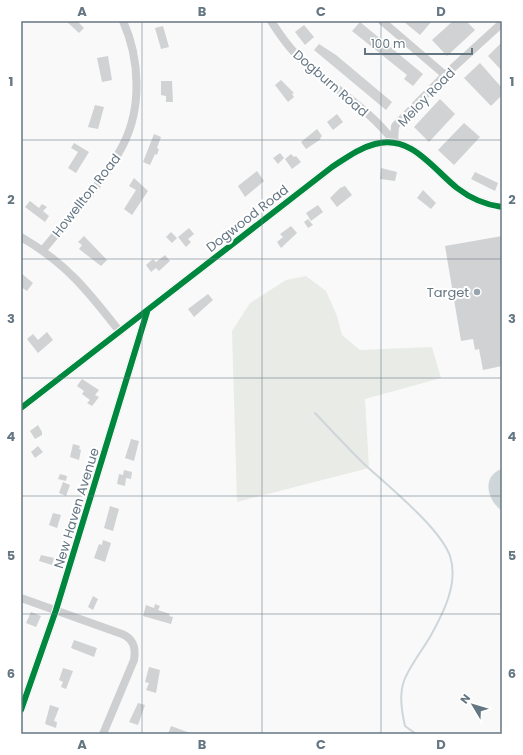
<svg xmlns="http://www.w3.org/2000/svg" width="523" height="755" font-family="Poppins,sans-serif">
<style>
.green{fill:#e8ebe6}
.water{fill:#ced6d9}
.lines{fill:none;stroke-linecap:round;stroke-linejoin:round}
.stream{stroke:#ced6d9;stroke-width:2}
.building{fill:#d0d2d3}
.minor{stroke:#cecfd0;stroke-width:8}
.cycleway-casing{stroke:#fff;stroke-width:8}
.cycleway{stroke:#00873e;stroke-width:6}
.grid{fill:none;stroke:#657683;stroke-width:1;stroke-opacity:0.55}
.poi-dot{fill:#99a4ac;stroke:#fff;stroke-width:1.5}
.labels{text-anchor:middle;stroke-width:4;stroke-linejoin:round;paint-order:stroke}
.street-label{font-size:13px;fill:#657683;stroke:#fff}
.poi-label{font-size:13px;fill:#657683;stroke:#fff;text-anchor:end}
.neatline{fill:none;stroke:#657683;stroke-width:1.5}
.grid-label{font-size:13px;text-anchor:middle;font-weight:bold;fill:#657683}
</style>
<rect width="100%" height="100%" fill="#f9f9f9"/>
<!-- green -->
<polygon class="green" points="306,276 326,291 337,316 342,335 360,350 432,347 441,378 365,399 369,468 237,502 232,331 250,303 286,280"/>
<!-- water -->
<path class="water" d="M502 469V511C487 500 481 476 502 469Z"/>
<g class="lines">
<!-- stream -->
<path class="stream" d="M315 413C330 429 345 445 361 461 385 484 439 526 450 556 459 583 443 614 430 637 423 649 406 671 403 684 399 697 402 713 405 726L416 734"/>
</g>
<!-- building -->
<g class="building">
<polygon points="66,21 77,21 84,28 79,33"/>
<polygon points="403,21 432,21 420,35"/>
<polygon points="453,21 466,21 475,30 447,56 432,40"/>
<polygon points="360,22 423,74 413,86 404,79 407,75 352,31"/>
<polygon points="304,25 314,37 305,45 295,32"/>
<polygon points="163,26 169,47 161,49 155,28"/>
<polygon points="502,42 502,71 488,56"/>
<polygon points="319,44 336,55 392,102 386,110 314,50"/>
<polygon points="108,56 112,80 102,82 97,58"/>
<polygon points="480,63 502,88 502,95 491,106 464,78"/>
<polygon points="281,80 294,93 292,94 294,97 288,102 275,85"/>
<polygon points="161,81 172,81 173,102 166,102 166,96 161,95"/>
<polygon points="440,99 455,114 429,142 414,127"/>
<polygon points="95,105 104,107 98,129 88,127"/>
<polygon points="337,114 343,122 333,130 327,122"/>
<polygon points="464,123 480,137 454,165 438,150"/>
<polygon points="317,129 322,136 320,138 321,139 306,149 301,142"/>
<polygon points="154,134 161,137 157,148 159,149 157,155 155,154 150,165 143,162"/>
<polygon points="74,143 89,152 76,173 68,168 78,152 71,148"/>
<polygon points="280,153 284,158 278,164 273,158"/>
<polygon points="291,154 294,157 296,156 301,162 292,169 285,159"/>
<polygon points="381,168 397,172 395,181 380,179"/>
<polygon points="257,171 264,181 245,197 238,186"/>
<polygon points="475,172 498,183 495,191 471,179"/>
<polygon points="134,178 148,191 132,215 124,209 136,190 129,186"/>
<polygon points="345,186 352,195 337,207 330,198 340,188"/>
<polygon points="423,190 436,203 431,209 417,198"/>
<polygon points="30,201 39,208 42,204 47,207 43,211 49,216 45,222 25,207"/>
<polygon points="318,205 323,212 311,221 306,213"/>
<polygon points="308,219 313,225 308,228 304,222"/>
<polygon points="291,226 297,233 281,248 277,242 283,237 280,234"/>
<polygon points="189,228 194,234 188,239 191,242 186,247 178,237"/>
<polygon points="171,232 177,238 172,243 166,237"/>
<polygon points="84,236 107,260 101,266 79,249 82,245 78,242"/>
<polygon points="502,236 502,366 483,370 479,349 475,350 473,339 461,341 445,246"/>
<polygon points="165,255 170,261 159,271 156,268 151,272 146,265 153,259 156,262"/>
<polygon points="21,273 33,283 27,291 21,287"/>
<polygon points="208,294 213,300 194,317 188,309"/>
<polygon points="47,332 53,340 38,353 27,339 33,334 38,340"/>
<polygon points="82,379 99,390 95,395 99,397 92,406 87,403 90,400 82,394 84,391 77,386"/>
<polygon points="38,425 42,432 42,435 35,439 30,431"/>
<polygon points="131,439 139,441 134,461 125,458"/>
<polygon points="73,444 80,446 79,449 81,450 79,460 70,457"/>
<polygon points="38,446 43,452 35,458 31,452"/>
<polygon points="124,470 132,472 131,479 126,478 125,486 117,484 119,474 123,475"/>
<polygon points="60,474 67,476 66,481 58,479"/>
<polygon points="63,482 70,485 66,496 59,493"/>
<polygon points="110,506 119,509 113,531 104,528"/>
<polygon points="53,513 61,515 57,528 49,525"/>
<polygon points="103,540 111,543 105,562 94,558 99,544 102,545"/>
<polygon points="41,555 54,558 52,565 39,561"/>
<polygon points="93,596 98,599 93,610 88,607"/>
<polygon points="155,604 160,606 158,610 170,614 169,616 173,617 171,624 143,616 146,605 154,608"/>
<polygon points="31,612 41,616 36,627 26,623"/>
<polygon points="74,640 97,648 94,657 71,648"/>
<polygon points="149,667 160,670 156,693 146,690 149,683 145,682"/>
<polygon points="63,668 73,671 66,689 61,687 63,682 59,680"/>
<polygon points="138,703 145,705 138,725 129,722"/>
<polygon points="50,705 59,708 54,721 57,722 56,728 45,724"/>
<polygon points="171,726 190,733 190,734 168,734"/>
</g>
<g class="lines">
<!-- minor -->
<g class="minor">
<path d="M271 21C280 35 291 51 304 62 334 88 370 110 394 142"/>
<polyline points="382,21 445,75"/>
<polyline points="394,142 395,126 445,75 502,23"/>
<path d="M21 237C66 263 88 291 120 332"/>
<path d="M43 250C69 218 105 181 123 145 142 108 140 59 123 21"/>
<path d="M21 408 332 167C346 158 359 148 375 144 411 134 433 169 457 188 470 198 486 205 502 207"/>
<path d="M21 598 122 634C134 639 136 648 134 660L103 734"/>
<polyline points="21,710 56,610 147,312"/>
</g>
<defs>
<g id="cycleway">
<path d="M21 408 332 167C346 158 359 148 375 144 411 134 433 169 457 188 470 198 486 205 502 207"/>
<polyline points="21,710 56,610 147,312"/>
</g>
</defs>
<!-- cycleway casing -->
<use href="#cycleway" class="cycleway-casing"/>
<!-- cycleway -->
<use href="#cycleway" class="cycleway"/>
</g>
<!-- grid -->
<path class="grid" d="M142 21V734M262 21V734M381 21V734M21 140H502M21 259H502M21 378H502M21 496H502M21 614H502"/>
<!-- markers -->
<circle class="poi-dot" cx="477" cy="292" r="4"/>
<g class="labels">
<!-- street labels -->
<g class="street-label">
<text transform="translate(331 83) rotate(41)" y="5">Dogburn Road</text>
<text transform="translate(426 97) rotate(-46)" y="5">Meloy Road</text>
<text transform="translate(86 195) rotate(-52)" y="5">Howellton Road</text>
<text transform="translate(247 218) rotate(-38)" y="5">Dogwood Road</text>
<text transform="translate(76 508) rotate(-73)" y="5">New Haven Avenue</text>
</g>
<!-- poi labels -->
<g class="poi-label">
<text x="469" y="297">Target</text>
</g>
</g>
<!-- border -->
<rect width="523" height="755" fill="none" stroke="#ffffff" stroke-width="44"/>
<!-- north arrow -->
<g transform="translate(473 705) rotate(308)" stroke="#ffffff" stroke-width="3" paint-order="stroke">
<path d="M0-3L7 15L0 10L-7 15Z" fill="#657683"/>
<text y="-6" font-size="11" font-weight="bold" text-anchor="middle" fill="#657683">N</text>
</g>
<!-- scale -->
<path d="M365 48v6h107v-6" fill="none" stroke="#657683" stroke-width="2"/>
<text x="371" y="48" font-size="12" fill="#657683" stroke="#ffffff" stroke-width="3" paint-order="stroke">100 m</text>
<rect x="22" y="22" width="479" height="711" class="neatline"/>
<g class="grid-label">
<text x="82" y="16">A</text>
<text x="202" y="16">B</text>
<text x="321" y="16">C</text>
<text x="441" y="16">D</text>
<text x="11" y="86">1</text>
<text x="512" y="86">1</text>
<text x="11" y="204">2</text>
<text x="512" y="204">2</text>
<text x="11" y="323">3</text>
<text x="512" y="323">3</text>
<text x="11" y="441">4</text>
<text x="512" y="441">4</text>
<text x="11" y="560">5</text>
<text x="512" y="560">5</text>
<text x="11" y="678">6</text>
<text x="512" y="678">6</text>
<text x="82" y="749">A</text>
<text x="202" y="749">B</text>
<text x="321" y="749">C</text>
<text x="441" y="749">D</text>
</g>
</svg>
